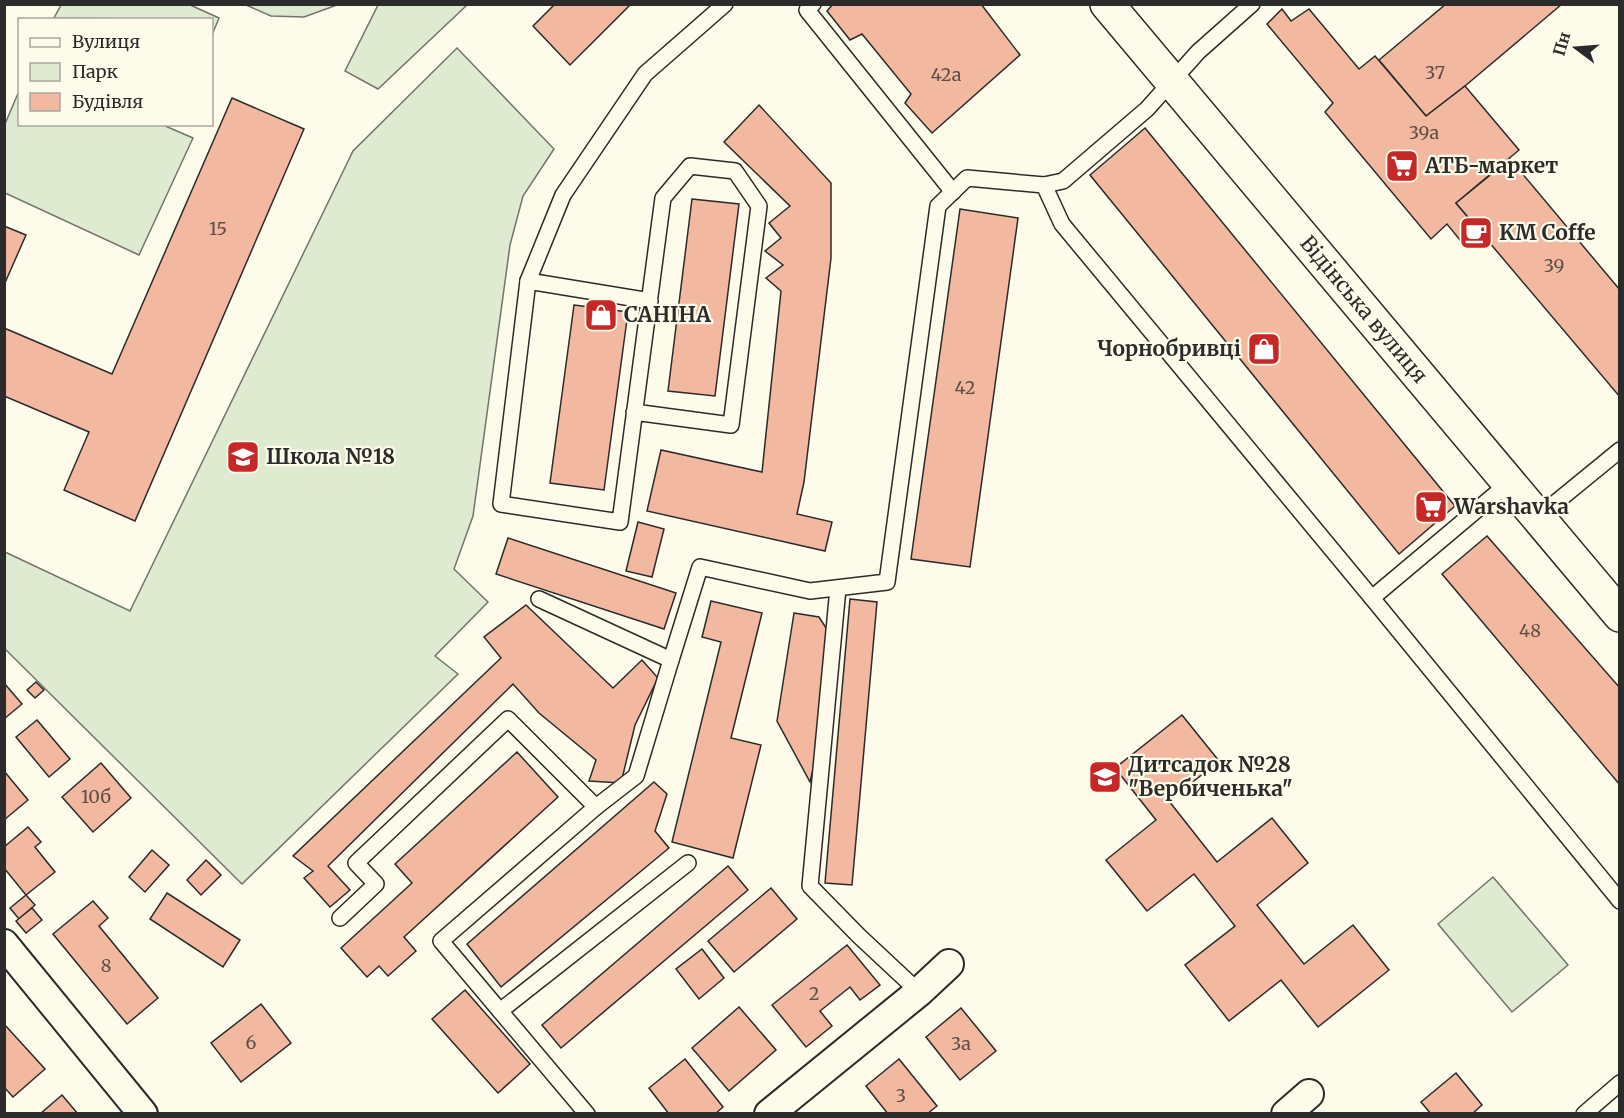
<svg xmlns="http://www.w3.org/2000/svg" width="1624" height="1118" font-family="Merriweather,serif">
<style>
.green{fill:#deebd1;stroke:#74746e;stroke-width:1.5}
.building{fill:#f2b8a0;stroke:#2b2b2b;stroke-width:1.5}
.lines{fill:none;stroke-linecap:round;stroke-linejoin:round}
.service-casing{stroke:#2b2b2b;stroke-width:18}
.minor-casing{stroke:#2b2b2b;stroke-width:32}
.secondary-casing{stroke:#2b2b2b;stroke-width:36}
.service{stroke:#fdfbea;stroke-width:15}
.minor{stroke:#fdfbea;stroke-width:28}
.secondary{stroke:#fdfbea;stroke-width:33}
.labels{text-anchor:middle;stroke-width:4.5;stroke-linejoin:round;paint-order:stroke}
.number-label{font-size:18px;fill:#5d4e48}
.poi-label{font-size:21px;font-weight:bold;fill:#2b2b2b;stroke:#fdfbea;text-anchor:start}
.street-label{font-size:21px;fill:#2b2b2b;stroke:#fdfbea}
</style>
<rect width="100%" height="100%" fill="#fdfbea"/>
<!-- green -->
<g class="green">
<polygon points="188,4 219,18 212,35 212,20 54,18 61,5"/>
<polygon points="246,5 337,5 304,17 271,16"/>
<polygon points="378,5 378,4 467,5 378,89 345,71"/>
<polygon points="457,48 554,149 523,196 510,245 473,516 454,569 488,602 435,656 458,674 242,884 5,649 5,552 130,611 353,151"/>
<polygon points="19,91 20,124 163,125 193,138 139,255 5,193 5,124"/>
<polygon points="1493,877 1568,965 1512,1012 1438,924"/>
</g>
<!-- building -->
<g class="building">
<polygon points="555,4 631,4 570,65 533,26"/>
<polygon points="833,4 981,4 1020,55 932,133 905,103 911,94 862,34 850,40 827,11"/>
<polygon points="1446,4 1562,4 1465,86 1426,116 1379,60"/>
<polygon points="1282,9 1291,21 1309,9 1359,69 1375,56 1426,116 1465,86 1519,150 1456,203 1468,217 1463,222 1470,231 1460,240 1447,224 1431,239 1325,112 1333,103 1267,24"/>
<polygon points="232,98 304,129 135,521 64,490 89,432 4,396 4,328 112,374"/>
<polygon points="759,105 831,183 831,258 804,482 797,514 832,522 825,551 647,511 661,450 762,472 781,291 766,278 783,265 765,251 781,238 769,223 790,206 724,142"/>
<polygon points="1145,128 1455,506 1399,554 1090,175"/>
<polygon points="1510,159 1620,290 1620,397 1456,203"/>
<polygon points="692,199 739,204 715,396 668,391"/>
<polygon points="960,209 1018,218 970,567 911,559"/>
<polygon points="4,226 26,235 4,285"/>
<polygon points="574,305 628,312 604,490 550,483"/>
<polygon points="638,522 664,529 652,577 626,571"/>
<polygon points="1487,536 1620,688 1620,785 1442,574"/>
<polygon points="508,538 676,593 664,629 496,574"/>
<polygon points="850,599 877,602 852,885 825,883"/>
<polygon points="711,601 762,613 731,738 761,745 733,858 672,842 721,642 702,637"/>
<polygon points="526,605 613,688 642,660 658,678 635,725 621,783 589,781 596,760 539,713 513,684 328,866 350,890 330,907 304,878 313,871 293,856 501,658 484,637"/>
<polygon points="794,613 819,617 830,634 817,753 810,782 777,721"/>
<polygon points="36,682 44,690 35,698 27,690"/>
<polygon points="4,683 22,704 4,719"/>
<polygon points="1182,715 1219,761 1169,801 1217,862 1272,818 1308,863 1257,905 1304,964 1353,925 1389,970 1318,1027 1281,980 1229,1021 1185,965 1235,926 1194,874 1147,911 1106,860 1156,820 1115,768"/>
<polygon points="37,720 70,759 49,777 16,737"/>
<polygon points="517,752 558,797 404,937 416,951 388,976 379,966 367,977 341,948 412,883 395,864"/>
<polygon points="101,763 131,798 93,832 62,797"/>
<polygon points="4,771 28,800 4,820"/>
<polygon points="654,782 667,794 655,831 669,848 501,987 467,944"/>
<polygon points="28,827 41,842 35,847 55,872 26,895 4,868 4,847"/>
<polygon points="152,850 169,865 145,892 129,877"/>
<polygon points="206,860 221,875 201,895 187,880"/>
<polygon points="728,866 748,890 561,1048 542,1025"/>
<polygon points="771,888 797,919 734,972 708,941"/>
<polygon points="167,893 240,940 223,967 150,919"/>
<polygon points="26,895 35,905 19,919 10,908"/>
<polygon points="93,901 108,918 99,926 158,998 127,1024 53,934"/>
<polygon points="32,908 42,920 26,933 16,921"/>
<polygon points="847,945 880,985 860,1000 850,987 820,1011 832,1026 806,1047 772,1005"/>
<polygon points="702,949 724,978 699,999 676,969"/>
<polygon points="465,990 530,1064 498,1093 432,1019"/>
<polygon points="261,1004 291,1043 241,1082 211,1043"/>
<polygon points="739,1007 776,1050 729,1091 692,1048"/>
<polygon points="961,1008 996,1051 960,1080 926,1037"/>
<polygon points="4,1024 45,1069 13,1097 4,1087"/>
<polygon points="685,1059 723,1107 715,1114 669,1114 649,1088"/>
<polygon points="899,1059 937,1106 927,1114 888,1114 866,1086"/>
<polygon points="1456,1073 1482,1105 1472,1114 1431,1114 1421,1102"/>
<polygon points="62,1095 78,1114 40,1114"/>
</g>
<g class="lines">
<defs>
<g id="service">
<polyline points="813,4 807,10 953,192"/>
<polyline points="1044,185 1063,181 1147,109 1198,52 1252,4"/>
<polyline points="528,281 563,195 645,74 725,4"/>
<polyline points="634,412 731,425 759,206 735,171 690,166 663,198 620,522 501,504 528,281 650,301"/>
<polyline points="1538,517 1620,450"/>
<polyline points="838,588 810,886 859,936 919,992"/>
<polyline points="1372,598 1510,482"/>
<polyline points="539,599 671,660 636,776 596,807"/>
<polyline points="671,660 700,567 810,591 887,582 938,206 967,178 1044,185 1062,224 1372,598 1620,901"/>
<polyline points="340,918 376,884 356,863 508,719 596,807 441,941 587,1114"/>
<polyline points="500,1011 688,863"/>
<polyline points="1584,1114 1620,1083"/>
</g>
<g id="minor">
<polyline points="4,944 143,1114"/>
<polyline points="769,1114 919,992 949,964"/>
<polyline points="1286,1114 1309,1094"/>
</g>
<g id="secondary">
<path id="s1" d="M1107 4 1620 615"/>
</g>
</defs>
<!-- service casing -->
<use href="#service" class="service-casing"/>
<!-- minor casing -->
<use href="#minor" class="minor-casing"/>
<!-- secondary casing -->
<use href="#secondary" class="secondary-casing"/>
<!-- service -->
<use href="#service" class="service"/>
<!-- minor -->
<use href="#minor" class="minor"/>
<!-- secondary -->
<use href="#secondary" class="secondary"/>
</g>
<!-- icons -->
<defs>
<symbol id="supermarket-square" viewBox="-11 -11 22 22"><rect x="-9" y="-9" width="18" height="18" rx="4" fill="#c62828" stroke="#fdfbea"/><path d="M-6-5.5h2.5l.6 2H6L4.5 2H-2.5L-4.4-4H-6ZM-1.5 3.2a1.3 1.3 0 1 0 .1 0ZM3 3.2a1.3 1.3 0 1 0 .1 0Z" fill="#fff"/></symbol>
<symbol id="cafe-square" viewBox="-11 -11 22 22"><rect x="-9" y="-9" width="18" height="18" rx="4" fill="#c62828" stroke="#fdfbea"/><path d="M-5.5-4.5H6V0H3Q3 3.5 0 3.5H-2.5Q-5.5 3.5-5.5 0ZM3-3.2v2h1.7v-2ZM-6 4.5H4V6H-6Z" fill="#fff"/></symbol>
<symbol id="shop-square" viewBox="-11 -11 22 22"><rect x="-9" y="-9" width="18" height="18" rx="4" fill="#c62828" stroke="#fdfbea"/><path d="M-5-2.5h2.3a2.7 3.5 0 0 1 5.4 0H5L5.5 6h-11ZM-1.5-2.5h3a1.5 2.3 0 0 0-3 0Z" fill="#fff"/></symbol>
<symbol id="school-square" viewBox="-11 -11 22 22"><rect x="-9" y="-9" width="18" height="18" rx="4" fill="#c62828" stroke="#fdfbea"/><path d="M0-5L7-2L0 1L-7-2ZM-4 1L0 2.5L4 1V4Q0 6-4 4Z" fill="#fff"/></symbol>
</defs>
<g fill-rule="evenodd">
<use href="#supermarket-square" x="1383" y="147" width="38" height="38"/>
<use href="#cafe-square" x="1457" y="214" width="38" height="38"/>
<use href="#shop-square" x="582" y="296" width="38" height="38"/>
<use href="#shop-square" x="1245" y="330" width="38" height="38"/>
<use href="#school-square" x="224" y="438" width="38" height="38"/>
<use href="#supermarket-square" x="1412" y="488" width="38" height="38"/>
<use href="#school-square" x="1086" y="758" width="38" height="38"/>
</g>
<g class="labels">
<!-- number labels -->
<g class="number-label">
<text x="1435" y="79">37</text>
<text x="946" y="81">42а</text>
<text x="1424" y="139">39а</text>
<text x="218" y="235">15</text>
<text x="1554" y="272">39</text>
<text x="965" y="394">42</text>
<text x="1530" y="637">48</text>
<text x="96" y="803">10б</text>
<text x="106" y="972">8</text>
<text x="814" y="1000">2</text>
<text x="251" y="1049">6</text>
<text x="961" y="1050">3а</text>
<text x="901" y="1102">3</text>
</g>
<!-- poi labels -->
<g class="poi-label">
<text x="1425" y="173">АТБ-маркет</text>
<text x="1499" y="240">KM Coffe</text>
<text x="624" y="322">САНІНА</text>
<text x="1241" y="356" text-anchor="end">Чорнобривці</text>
<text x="266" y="464">Школа №18</text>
<text x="1454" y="514">Warshavka</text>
<text x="1128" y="772">Дитсадок №28<tspan x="1128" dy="24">"Вербиченька"</tspan></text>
</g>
<!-- street labels -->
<g class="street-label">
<text dy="7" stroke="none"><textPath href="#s1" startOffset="399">Відінська вулиця</textPath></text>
</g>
</g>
<!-- border -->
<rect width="1624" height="1118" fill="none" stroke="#2b2b2b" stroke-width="12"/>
<!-- legend -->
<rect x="18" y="18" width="195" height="108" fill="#fdfbea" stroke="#a9a89e" stroke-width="1.5"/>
<rect x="30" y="38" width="30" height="9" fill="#fdfbea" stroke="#a9a89e" stroke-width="1.5"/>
<text x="72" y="48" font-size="18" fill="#2b2b2b">Вулиця</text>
<rect x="30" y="63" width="30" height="18" fill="#deebd1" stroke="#a9a89e" stroke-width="1.5"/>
<text x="72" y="78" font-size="18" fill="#2b2b2b">Парк</text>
<rect x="30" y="93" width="30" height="18" fill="#f2b8a0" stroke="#a9a89e" stroke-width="1.5"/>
<text x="72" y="108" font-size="18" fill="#2b2b2b">Будівля</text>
<!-- north arrow -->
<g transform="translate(1576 48) rotate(286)" stroke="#fdfbea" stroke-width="4.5" paint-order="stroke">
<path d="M0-4.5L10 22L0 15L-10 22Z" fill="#2b2b2b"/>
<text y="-9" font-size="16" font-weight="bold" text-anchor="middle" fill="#2b2b2b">Пн</text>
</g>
</svg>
